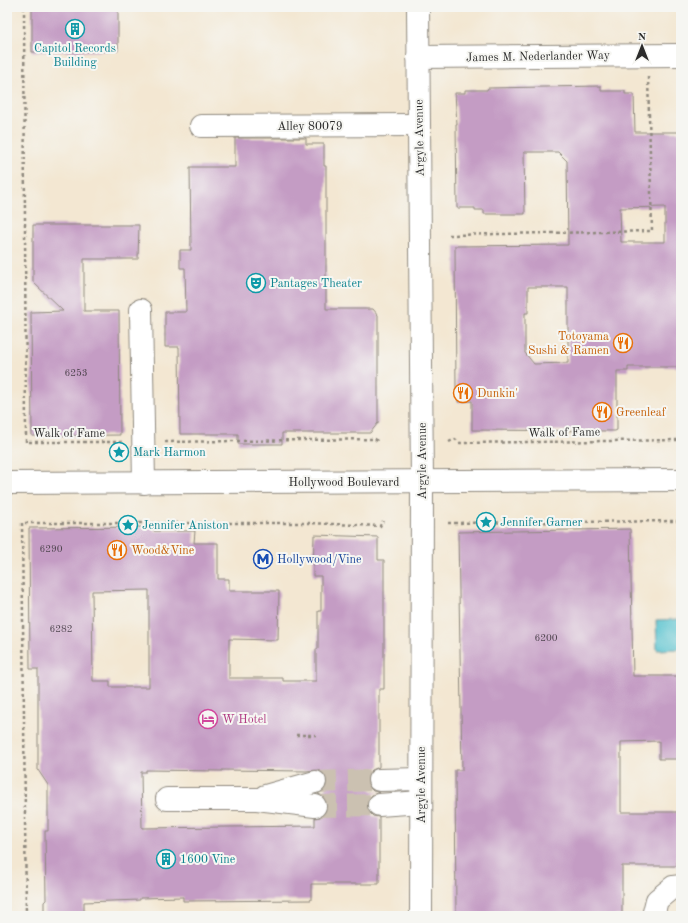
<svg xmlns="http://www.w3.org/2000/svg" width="688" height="923" font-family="'Old Standard TT',serif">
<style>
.water{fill:#56c2cf;stroke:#40767d}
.building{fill:#c49cc4;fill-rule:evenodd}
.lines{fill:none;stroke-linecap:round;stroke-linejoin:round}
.minor-tunnel{stroke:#cbc1b1;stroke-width:22;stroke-dasharray:22 11;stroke-linecap:butt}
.minor-casing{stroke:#8f897e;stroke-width:24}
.major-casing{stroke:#8f897e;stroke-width:24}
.path{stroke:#8f897e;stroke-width:2.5;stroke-dasharray:3 3;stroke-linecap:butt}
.minor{stroke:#fff;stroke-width:22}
.major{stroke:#fff;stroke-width:22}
.labels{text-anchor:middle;stroke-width:4;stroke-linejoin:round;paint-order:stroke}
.number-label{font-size:10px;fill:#514751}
.culture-label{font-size:12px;fill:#0d838f;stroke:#f6f6f2;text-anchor:start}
.street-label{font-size:12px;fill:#2b2b2b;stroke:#f6f6f2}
.food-label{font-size:12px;fill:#c56008;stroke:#f6f6f2;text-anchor:start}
.transit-label{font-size:12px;fill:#164399;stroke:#f6f6f2;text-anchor:start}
.hotel-label{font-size:12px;fill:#b23c85;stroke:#f6f6f2;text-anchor:start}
</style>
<rect width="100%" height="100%" fill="#f6f6f2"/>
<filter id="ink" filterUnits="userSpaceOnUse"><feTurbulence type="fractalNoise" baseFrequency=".025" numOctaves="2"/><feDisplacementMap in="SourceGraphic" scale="8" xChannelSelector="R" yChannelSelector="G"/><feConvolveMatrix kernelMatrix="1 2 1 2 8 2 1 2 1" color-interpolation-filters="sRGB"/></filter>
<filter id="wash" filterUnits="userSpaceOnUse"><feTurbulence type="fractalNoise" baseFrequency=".012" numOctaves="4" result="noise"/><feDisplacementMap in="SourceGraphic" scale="16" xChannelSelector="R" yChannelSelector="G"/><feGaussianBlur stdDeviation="0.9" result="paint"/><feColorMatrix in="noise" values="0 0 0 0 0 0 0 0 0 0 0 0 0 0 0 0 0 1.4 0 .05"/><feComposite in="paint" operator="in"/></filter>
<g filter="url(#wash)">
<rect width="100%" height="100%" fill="#f3e7d2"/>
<!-- water -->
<polygon class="water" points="681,619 681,649 657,650 656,620"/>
<g id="blocks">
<!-- building -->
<g class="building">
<polygon points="32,7 118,7 118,51 32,52"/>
<path d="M601 86V91H625V94H634L635 132H681V367H628V371H617V430L615 431 472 430V401L458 402V392H456L455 246 568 245 567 161 558 152H524L525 214H484V210H475V208H457L456 124H457L455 93H465V90H487L488 88ZM665 207V242H621L620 208ZM528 287H568V363L534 364 525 353V313H528Z"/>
<polygon points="235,138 306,138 306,144 324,144 324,166 326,166 326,309 373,309 378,315 378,423 370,433 282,433 282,444 238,444 238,434 180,434 179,347 165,347 165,312 186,312 185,268 180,268 180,250 191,250 190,167 235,167"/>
<polygon points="33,225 139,225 138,259 84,259 84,311 119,311 120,435 32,436 31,312 63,311 33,282"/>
<path d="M154 527V531H195L194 543H218V579H229V591H279L278 640 229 639V678H283V681H316V649H318V611H321V576H313L314 535 378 537V560H384V689H379V767L372 770 368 774 367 780 369 787 373 791 379 792 372 795 368 800 367 806 369 812 373 816 379 817V884H311V900L183 901V897L140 898V900L84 902V916H44V902L46 900 45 831H48V785L38 770V669H30L29 528ZM149 590V687H110V681H93L92 591ZM146 770 222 771V770L306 771 318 770 323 773 327 779V785L324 790 318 794 323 796 326 801 327 808 325 814 320 817 315 818V826L142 828 141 772H146Z"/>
<polygon points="630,529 633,676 681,676 681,759 659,759 659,741 621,742 621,812 681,812 681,855 677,855 677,866 622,866 622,916 456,916 455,770 462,770 458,532"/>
</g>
</g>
</g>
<g filter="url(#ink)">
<use href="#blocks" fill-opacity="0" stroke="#8f897e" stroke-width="1"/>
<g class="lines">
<!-- minor-tunnel -->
<g class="minor-tunnel">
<polyline points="315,782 379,780"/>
<polyline points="315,806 379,805"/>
</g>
<defs>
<g id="minor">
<polyline points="418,7 422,482 421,916"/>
<polyline points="418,57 681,55"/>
<polyline points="201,126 419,125"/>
<polyline points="141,310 144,483"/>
<polyline points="379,780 421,779"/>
<polyline points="265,796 315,782"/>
<polyline points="167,799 257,799 315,806"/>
<polyline points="379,805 421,802"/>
<polyline points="653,916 657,900 673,887 681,886"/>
</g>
<polyline id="major" points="7,483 681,480"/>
</defs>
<!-- minor casing -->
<use href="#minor" class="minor-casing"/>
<!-- major casing -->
<use href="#major" class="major-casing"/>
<!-- path -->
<g class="path">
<polyline points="24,7 26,442 122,442"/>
<polyline points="449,235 652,231 648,77"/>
<polyline points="165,442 375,439 378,442"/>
<polyline points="449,442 455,439 460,443 681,440"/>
<polyline points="448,523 681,521"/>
<polyline points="296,735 316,735"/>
<polyline points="26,916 22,523 309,523 380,526 383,521"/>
</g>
<!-- minor -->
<use href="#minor" class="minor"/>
<!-- major -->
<use href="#major" class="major"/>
</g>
</g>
<!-- icons -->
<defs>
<symbol id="building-ring" viewBox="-11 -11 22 22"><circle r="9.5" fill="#f6f6f2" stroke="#0f9aa8" stroke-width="1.5"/><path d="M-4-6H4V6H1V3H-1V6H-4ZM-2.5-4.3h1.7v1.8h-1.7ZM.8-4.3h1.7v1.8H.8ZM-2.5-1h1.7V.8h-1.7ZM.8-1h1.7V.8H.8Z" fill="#0f9aa8"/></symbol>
<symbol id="theatre-ring" viewBox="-11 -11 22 22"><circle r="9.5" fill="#f6f6f2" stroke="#0f9aa8" stroke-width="1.5"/><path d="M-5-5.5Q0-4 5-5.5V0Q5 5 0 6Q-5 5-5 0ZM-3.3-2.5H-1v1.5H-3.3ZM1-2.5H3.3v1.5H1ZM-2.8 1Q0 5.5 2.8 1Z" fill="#0f9aa8"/></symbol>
<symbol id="restaurant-ring" viewBox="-11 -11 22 22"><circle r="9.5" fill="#f6f6f2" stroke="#e8710a" stroke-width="1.5"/><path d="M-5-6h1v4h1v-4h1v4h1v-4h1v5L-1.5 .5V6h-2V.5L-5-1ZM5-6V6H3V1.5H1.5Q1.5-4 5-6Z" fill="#e8710a"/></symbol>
<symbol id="sight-ring" viewBox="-11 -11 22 22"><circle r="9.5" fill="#f6f6f2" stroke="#0f9aa8" stroke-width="1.5"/><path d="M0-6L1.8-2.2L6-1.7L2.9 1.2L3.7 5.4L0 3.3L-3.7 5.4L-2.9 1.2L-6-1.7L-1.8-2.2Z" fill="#0f9aa8"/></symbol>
<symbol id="metro-ring" viewBox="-11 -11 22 22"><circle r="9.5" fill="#f6f6f2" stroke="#1a4fb4" stroke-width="1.5"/><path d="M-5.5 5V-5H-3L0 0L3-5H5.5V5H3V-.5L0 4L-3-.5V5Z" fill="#1a4fb4"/></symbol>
<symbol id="hotel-ring" viewBox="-11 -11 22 22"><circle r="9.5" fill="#f6f6f2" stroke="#d1479c" stroke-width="1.5"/><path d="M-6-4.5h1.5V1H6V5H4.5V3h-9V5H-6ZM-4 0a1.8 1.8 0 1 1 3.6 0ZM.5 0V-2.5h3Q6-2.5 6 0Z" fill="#d1479c"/></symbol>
</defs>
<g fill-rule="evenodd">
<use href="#building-ring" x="64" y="18" width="22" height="22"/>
<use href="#theatre-ring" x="245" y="272" width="22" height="22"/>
<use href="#restaurant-ring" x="612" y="332" width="22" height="22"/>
<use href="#restaurant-ring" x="452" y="382" width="22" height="22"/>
<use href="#restaurant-ring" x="591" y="401" width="22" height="22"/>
<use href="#sight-ring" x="108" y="441" width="22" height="22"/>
<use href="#sight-ring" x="475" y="511" width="22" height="22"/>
<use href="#sight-ring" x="117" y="514" width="22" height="22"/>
<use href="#restaurant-ring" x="106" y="539" width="22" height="22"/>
<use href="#metro-ring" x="252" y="548" width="22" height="22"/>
<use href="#hotel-ring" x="197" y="708" width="22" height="22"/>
<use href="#building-ring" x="155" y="848" width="22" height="22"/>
</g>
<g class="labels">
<!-- number labels -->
<g class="number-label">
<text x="76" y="376">6253</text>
<text x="51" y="552">6290</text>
<text x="61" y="632">6282</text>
<text x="546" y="641">6200</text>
</g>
<!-- culture labels -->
<g class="culture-label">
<text x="75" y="52" text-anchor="middle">Capitol Records<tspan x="75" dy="14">Building</tspan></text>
<text x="270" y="287">Pantages Theater</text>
<text x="133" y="456">Mark Harmon</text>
<text x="500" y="526">Jennifer Garner</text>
<text x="142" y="529">Jennifer Aniston</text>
<text x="180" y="863">1600 Vine</text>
</g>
<!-- street labels -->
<g class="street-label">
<text transform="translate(538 56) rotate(-1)" y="4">James M. Nederlander Way</text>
<text x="310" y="130">Alley 80079</text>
<text transform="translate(419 138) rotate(-91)" y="4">Argyle Avenue</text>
<text transform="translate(564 432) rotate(-1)" y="4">Walk of Fame</text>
<text x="69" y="437">Walk of Fame</text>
<text transform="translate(422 461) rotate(-90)" y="4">Argyle Avenue</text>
<text x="344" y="486">Hollywood Boulevard</text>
<text transform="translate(421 785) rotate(-90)" y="4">Argyle Avenue</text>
</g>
<!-- food labels -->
<g class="food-label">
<text x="609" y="340" text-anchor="end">Totoyama<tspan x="609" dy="14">Sushi &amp; Ramen</tspan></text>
<text x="477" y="397">Dunkin'</text>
<text x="616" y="416">Greenleaf</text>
<text x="131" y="554">Wood&amp;Vine</text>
</g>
<!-- transit labels -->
<g class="transit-label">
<text x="277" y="563">Hollywood/Vine</text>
</g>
<!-- hotel labels -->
<g class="hotel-label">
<text x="222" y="723">W Hotel</text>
</g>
</g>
<!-- margin -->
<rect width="688" height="923" fill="none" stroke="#f6f6f2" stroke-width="24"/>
<!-- north arrow -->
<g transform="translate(642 46)" stroke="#f6f6f2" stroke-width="3" paint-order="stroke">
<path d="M0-3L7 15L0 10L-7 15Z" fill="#2b2b2b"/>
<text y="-6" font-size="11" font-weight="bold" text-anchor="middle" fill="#2b2b2b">N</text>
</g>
</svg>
